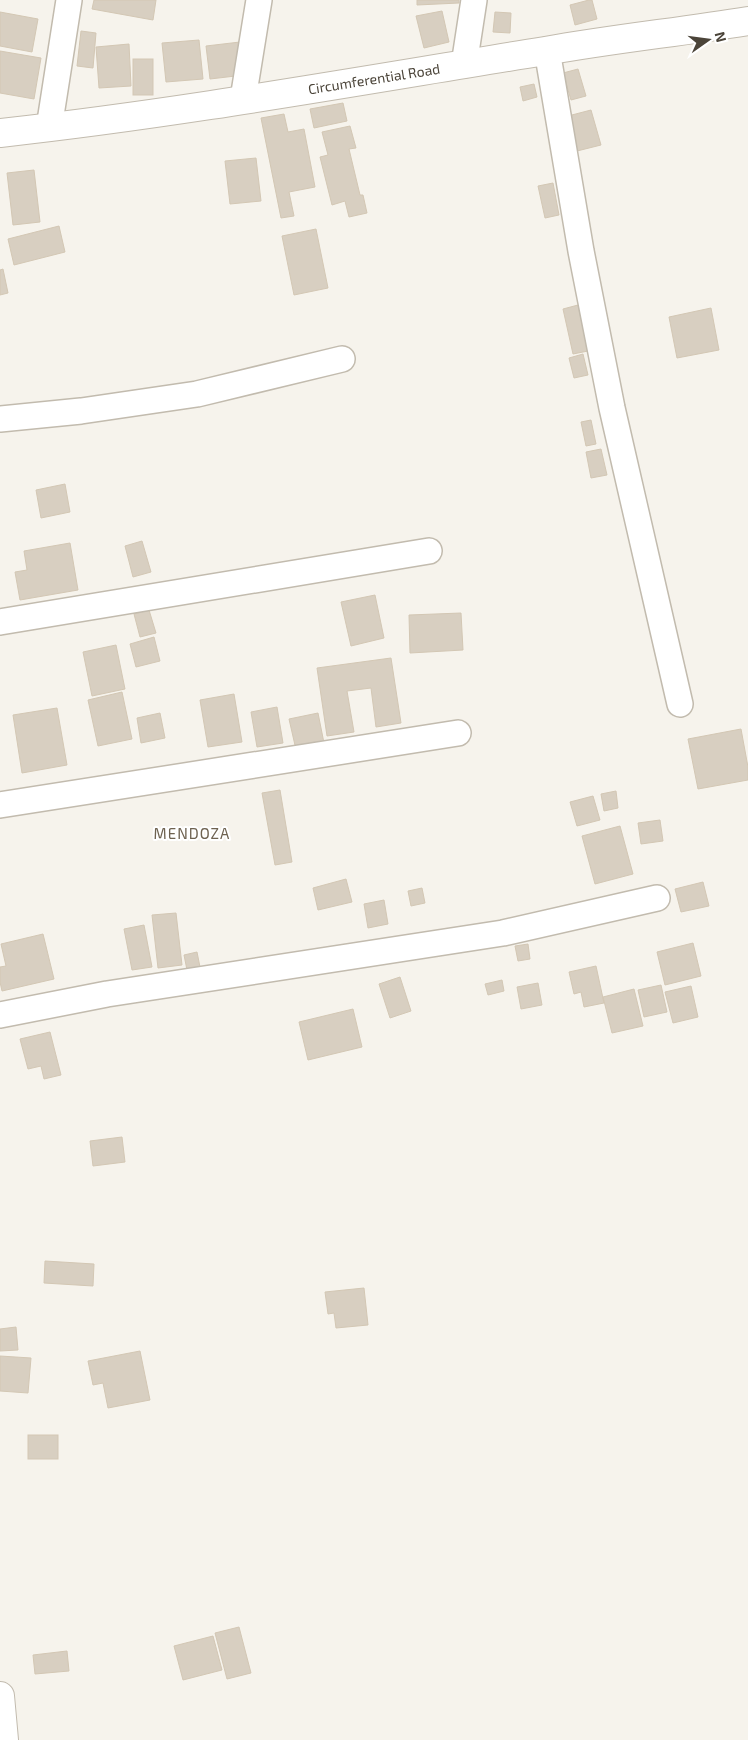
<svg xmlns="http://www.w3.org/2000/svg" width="748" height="1740" font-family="'Exo 2',sans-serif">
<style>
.building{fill:#d8cfc1;stroke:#d3c7b4}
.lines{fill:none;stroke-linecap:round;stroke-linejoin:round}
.minor-casing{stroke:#c2bbae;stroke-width:28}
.tertiary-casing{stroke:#c2bbae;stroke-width:30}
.minor{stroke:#fff;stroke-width:25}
.tertiary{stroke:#fff;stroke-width:28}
.labels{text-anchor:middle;stroke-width:4;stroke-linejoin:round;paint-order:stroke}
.street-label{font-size:14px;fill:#4b4439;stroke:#fff}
.neighbourhood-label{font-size:15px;letter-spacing:1px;fill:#6e6250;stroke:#fff}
</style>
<rect width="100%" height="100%" fill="#f6f3ec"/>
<!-- building -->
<g class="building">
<polygon points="94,0 156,0 153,20 92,9"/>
<polygon points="417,0 459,0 459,3 417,5"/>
<polygon points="589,0 592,0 597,19 575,25 570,5"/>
<polygon points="442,11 449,42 424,48 416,16"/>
<polygon points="0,12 38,19 32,52 0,46"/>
<polygon points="495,12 511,13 510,33 493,32"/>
<polygon points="81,31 96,33 93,68 77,66"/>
<polygon points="199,40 203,79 166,82 162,43"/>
<polygon points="240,42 244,75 210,79 206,46"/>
<polygon points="129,44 131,86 99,88 96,47"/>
<polygon points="0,51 41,58 34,99 0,93"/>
<rect x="133" y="59" width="20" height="36"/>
<polygon points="578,69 586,96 571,100 563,73"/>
<polygon points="534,84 537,97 523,101 520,87"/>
<polygon points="343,103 347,121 314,128 310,109"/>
<polygon points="591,110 601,145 577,151 568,116"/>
<polygon points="284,114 288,132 304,129 315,187 289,192 294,216 281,218 261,118"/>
<polygon points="350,126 356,148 349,149 360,195 363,195 367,213 349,217 345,201 332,205 320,157 328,155 322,132"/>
<polygon points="256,158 261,201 230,204 225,161"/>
<polygon points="34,170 40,222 13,225 7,173"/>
<polygon points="553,183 559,215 545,218 538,186"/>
<polygon points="59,226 65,252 14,265 8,239"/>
<polygon points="316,229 328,288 294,295 282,236"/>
<polygon points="3,269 8,293 0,295 0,270"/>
<polygon points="578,305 588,351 573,354 563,309"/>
<polygon points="711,308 719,350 677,358 669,317"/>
<polygon points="583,354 588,375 574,378 569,358"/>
<polygon points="591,420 596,444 586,446 581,422"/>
<polygon points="601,449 607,475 591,478 586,452"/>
<polygon points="65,484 70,512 41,518 36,490"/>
<polygon points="142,541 151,572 133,577 125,546"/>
<polygon points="70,543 78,590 20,600 15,572 27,570 24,551"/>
<polygon points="375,595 384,638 351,646 341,602"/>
<polygon points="149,610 156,633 140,637 134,614"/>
<polygon points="461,613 463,650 410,653 409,615"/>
<polygon points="154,637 160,661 136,667 130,644"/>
<polygon points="116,645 125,689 92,696 83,652"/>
<polygon points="391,658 401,723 376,727 371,688 347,691 354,732 327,736 317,668"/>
<polygon points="122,692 132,739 98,746 88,700"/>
<polygon points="234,694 242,742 208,747 200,700"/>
<polygon points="277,707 283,743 257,747 251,712"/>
<polygon points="57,708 67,765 22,773 13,715"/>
<polygon points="160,713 165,738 141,743 137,718"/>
<polygon points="318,713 325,748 297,754 289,719"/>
<polygon points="741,729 748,767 748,780 698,789 688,739"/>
<polygon points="280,790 292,862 275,865 262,793"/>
<polygon points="616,791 618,808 604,811 601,794"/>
<polygon points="593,796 600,820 577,826 570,802"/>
<polygon points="660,820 663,841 641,844 638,823"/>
<polygon points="620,826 633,874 595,884 582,836"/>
<polygon points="346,879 352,902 318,910 313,888"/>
<polygon points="703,882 709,906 681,912 675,889"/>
<polygon points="422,888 425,903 411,906 408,891"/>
<polygon points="384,900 388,924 368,928 364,904"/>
<polygon points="176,913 182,965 158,968 152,915"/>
<polygon points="144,925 152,967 132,970 124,929"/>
<polygon points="43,934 54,979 2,991 0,982 0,967 6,966 1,944"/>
<polygon points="693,943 701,976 665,985 657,952"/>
<polygon points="528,944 530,959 518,961 515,946"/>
<polygon points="197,952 200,967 187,970 184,955"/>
<polygon points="596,966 604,1003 584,1007 581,992 574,994 569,972"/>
<polygon points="400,977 411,1011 390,1018 379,984"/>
<polygon points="502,980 504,991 488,995 485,984"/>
<polygon points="538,983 542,1005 521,1009 517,987"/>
<polygon points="661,985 667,1012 644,1017 638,990"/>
<polygon points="691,986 698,1017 673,1023 665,992"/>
<polygon points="634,989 643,1026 612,1033 603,997"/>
<polygon points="353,1009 362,1047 308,1060 299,1022"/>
<polygon points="50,1032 61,1075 44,1079 41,1066 28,1069 20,1039"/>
<polygon points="122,1137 125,1162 93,1166 90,1141"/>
<polygon points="45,1261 94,1264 93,1286 44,1283"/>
<polygon points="364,1288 368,1325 336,1328 334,1313 328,1314 325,1292"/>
<polygon points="16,1327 18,1350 0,1351 0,1329"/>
<polygon points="140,1351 150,1400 108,1408 103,1383 93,1385 88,1361"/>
<polygon points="0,1356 31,1358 28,1393 0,1391"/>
<rect x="28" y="1435" width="30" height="24"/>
<polygon points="239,1627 251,1673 227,1679 215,1633"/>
<polygon points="213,1636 222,1670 183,1680 174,1646"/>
<polygon points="67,1651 69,1671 35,1674 33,1655"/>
</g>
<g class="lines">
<defs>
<g id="minor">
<polyline points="547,50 581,251 612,408 680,704"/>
<polyline points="464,65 474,0"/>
<polyline points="243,99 259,0"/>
<polyline points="49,128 69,0"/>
<polyline points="0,419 81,411 197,394 342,359"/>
<polyline points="0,622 429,551"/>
<polyline points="0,805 458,733"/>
<polyline points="0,1015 107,994 503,933 657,898"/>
</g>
<g id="tertiary">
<path d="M0 133C182 113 364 80 545 51 612 39 680 32 748 21"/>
<polyline points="0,1696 4,1740"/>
</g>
</defs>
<!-- minor casing -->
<use href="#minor" class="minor-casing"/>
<!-- tertiary casing -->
<use href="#tertiary" class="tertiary-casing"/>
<!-- minor -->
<use href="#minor" class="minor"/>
<!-- tertiary -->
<use href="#tertiary" class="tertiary"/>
</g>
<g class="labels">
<!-- street labels -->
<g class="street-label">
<text transform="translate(374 79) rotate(-9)" y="5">Circumferential Road</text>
</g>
<!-- neighbourhood labels -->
<g class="neighbourhood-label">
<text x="192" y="839">MENDOZA</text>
</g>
</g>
<!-- north arrow -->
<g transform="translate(708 40) rotate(76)" stroke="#ffffff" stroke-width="4" paint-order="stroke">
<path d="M0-4L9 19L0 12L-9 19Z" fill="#4b4439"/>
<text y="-8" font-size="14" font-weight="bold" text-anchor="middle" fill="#4b4439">N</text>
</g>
</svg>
